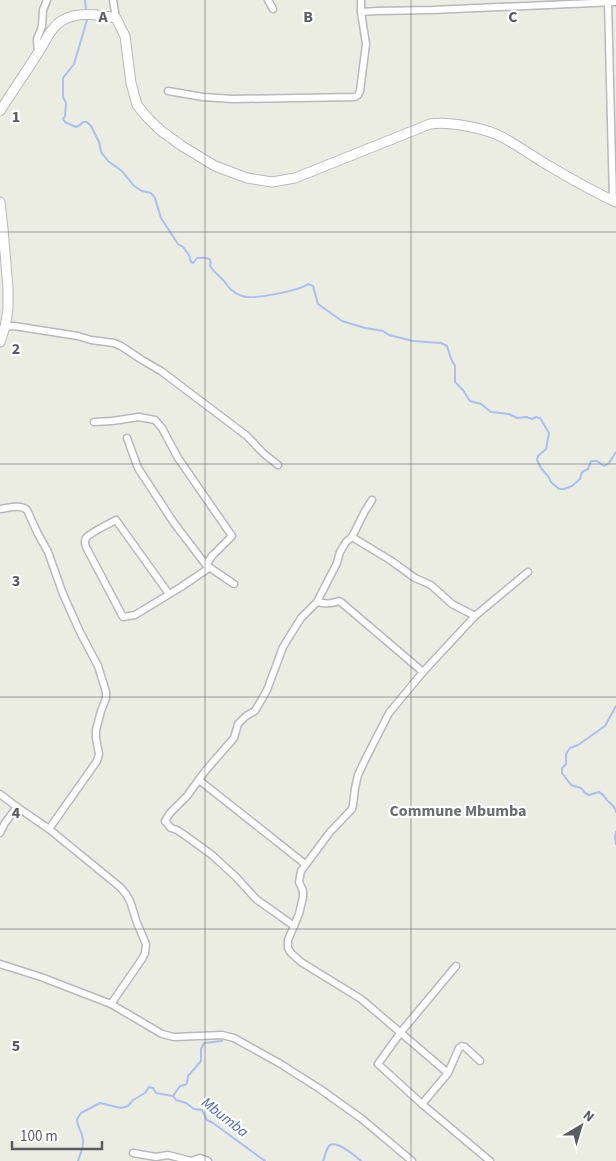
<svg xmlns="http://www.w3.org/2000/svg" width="616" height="1161" font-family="'Source Sans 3',sans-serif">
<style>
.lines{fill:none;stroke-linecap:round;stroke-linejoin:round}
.stream{stroke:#a9c0f5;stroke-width:2}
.minor-casing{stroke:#b8b8bd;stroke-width:9}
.secondary-casing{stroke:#b8b9bf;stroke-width:11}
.minor{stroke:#fff;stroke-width:6}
.secondary{stroke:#fff;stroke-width:9}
.grid{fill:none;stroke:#5b5c61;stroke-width:1;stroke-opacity:0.55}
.labels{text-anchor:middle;stroke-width:4.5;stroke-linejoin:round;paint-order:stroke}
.water-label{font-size:15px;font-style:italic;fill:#4f66b5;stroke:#fff}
.quarter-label{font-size:16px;font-weight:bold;fill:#6c6d73;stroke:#fff}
.grid-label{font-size:16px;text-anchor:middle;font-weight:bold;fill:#5b5c61;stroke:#fff;stroke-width:4.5;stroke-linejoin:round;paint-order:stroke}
</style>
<rect width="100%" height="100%" fill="#ebece2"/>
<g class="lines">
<!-- stream -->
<g class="stream">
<polyline points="85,0 86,10"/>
<path d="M87 18V20L74 64 63 78V97L66 103 65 116 63 119 65 122 76 127 80 125 83 122H87L91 126 99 142 101 152 108 161 122 171 134 186 142 191 151 193 155 198 161 218 178 244 183 247 189 255 191 262 193 263 197 258C204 258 213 256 210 266 214 272 219 276 224 281 229 288 233 293 242 296 252 300 299 291 308 284L313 286 318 304 342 321 365 328 383 331 389 335 413 341 441 343 447 346 451 359 455 366V382L463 390 470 401 481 404 491 412 509 414 517 418 527 417 532 419 536 417 540 418 549 433 546 449 538 456 537 460 541 468 548 476 551 482 559 489H564L572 486 580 479 582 472 588 469 591 461H597L604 466 609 463 616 452"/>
<path d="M616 706 605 726 578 745 570 748 566 754V764L562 768V773L571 785 581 788 585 793 589 795 599 792C603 794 604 796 607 800 611 805 615 805 616 812"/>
<polyline points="616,832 615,837 616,844"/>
<polyline points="173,1096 180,1086 185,1085 187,1083 188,1076 201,1061 201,1049 204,1043 222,1041"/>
<path d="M78 1161C81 1152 85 1144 82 1135 80 1129 77 1125 77 1119L81 1113 100 1103 121 1108 128 1106 133 1100 145 1093 149 1087 153 1088 156 1093 173 1096 176 1100 186 1103 194 1109 202 1110 207 1120 213 1123 265 1161"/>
<path d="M323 1161C325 1157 326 1149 329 1146 336 1139 355 1156 361 1161"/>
</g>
<defs>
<g id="minor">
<polyline points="113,0 116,18"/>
<polyline points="268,0 273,9"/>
<polyline points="608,2 613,201"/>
<polyline points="361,12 377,11 432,10 616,2"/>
<polyline points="38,53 37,39 42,26 43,10 47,0"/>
<polyline points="168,91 203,97 233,99 355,97 358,95 360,91 366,44 361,12 361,0"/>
<polyline points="5,327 14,326 78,336 91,340 114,343 121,346 142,360 161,371 247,436 263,453 278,465"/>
<polyline points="94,422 112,421 139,417 155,420 162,428 178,458 232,536 212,556 206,565"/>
<polyline points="127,438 138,468 174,523 206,565 234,584"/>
<path d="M0 509C9 508 20 504 27 510L37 532 48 552 63 594 80 632 98 666 106 692V698L101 711 96 730V738L99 754 97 761 49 829"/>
<polyline points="352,537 390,560 415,578 431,585 452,604 475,616"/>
<path d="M169 594 116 520C109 524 91 532 86 538 84 542 85 543 86 547L123 617 135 615 181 587 209 568"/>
<path d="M317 602C326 604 331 604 339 601L342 603 423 672"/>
<polyline points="199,780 305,864"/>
<polyline points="0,794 17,807 49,829 120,887 126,894 130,901 137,923 146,944 145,953 142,959 111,1004"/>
<polyline points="0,833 5,823 17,807"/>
<polyline points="294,926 256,899 236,877 212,855 186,836 177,830 171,828 165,821 170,813 187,796 206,770 234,738 238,724 246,716 255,711 267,690 283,647 301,618 317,602 337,563 340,552 346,542 352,537 365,511 372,500"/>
<polyline points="0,964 41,977 111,1004 162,1034 174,1037 222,1035 234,1038 279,1063 320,1089 362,1119 412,1161"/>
<polyline points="456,966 401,1032 378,1064 422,1104 490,1161"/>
<polyline points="448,1073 361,999 301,962 291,953 288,948 288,940 299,914 303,897 303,891 299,882 301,871 330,832 352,809 353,805 355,788 358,775 366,758 389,713 423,672 475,616 528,572"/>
<polyline points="422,1104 448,1073 459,1048 462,1046 465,1047 480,1061"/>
<polyline points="133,1153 156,1157 168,1155 191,1161 200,1158 208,1161"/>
</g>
<g id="secondary">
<path d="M0 111C12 92 24 75 36 56 45 44 49 28 63 20 78 11 100 15 116 18L125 36 131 83 137 105 147 117 160 130 182 146 215 166 247 178 272 182 295 178 430 124C448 121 485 128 502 137 519 146 535 158 551 167 573 180 594 192 616 202"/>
<polyline points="0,202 3,229 8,288 8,309 5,327 0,342"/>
</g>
</defs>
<!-- minor casing -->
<use href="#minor" class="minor-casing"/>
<!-- secondary casing -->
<use href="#secondary" class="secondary-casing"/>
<!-- minor -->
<use href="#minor" class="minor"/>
<!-- secondary -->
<use href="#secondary" class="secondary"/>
</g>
<!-- grid -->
<path class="grid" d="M205 0V1161M411 0V1161M0 232H616M0 464H616M0 697H616M0 929H616"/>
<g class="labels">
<!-- water labels -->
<g class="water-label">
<text transform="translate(225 1117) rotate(38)" y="5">Mbumba</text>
</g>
<!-- quarter labels -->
<g class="quarter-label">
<text x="458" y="816">Commune Mbumba</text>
</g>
</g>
<g class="grid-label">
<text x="103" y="22">A</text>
<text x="308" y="22">B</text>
<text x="513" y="22">C</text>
<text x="16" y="122">1</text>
<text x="16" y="354">2</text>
<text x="16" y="586">3</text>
<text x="16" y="818">4</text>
<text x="16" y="1051">5</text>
</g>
<!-- north arrow -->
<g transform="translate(581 1126) rotate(38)" stroke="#ffffff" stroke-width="4" paint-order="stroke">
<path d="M0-4L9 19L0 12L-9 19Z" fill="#5b5c61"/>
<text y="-8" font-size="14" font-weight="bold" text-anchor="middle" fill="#5b5c61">N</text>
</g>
<!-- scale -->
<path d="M12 1141v8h90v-8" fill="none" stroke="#5b5c61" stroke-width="2.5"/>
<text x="20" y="1141" font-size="15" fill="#5b5c61" stroke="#ffffff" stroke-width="4" paint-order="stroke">100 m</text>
</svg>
